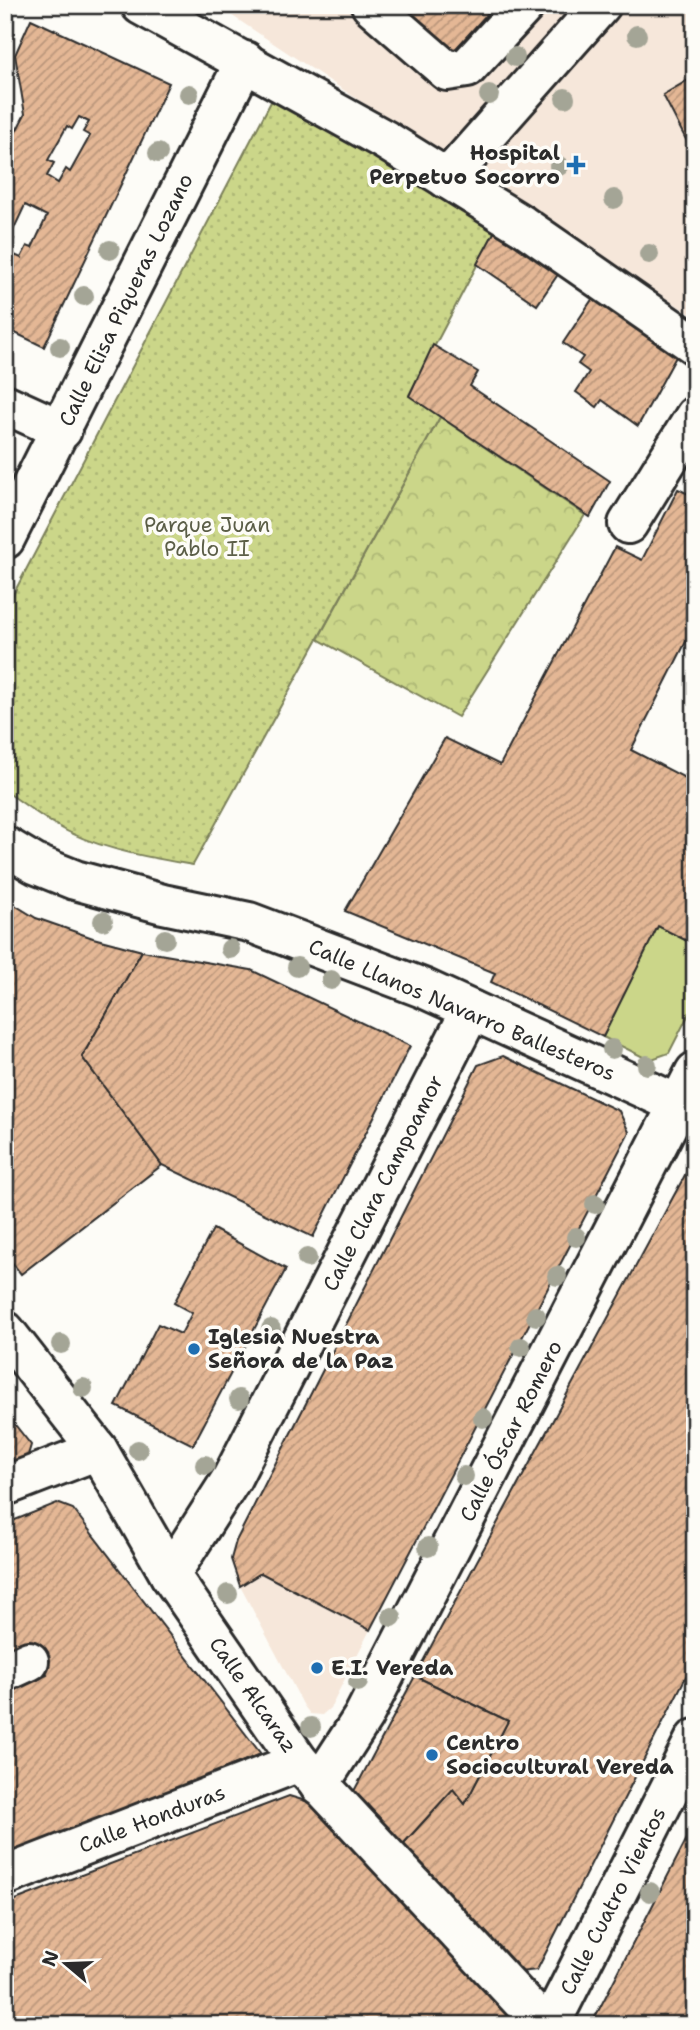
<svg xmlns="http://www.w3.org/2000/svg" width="700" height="2030" font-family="'Shantell Sans',sans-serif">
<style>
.built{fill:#f6e7da}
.grass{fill:#cbd689;stroke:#7b805a;stroke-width:2}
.forest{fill:url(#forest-crowns);stroke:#7b805a;stroke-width:2}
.park{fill:url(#park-dots);stroke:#7b805a;stroke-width:2}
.building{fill:url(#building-hatch);stroke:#2b2b2b;stroke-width:2;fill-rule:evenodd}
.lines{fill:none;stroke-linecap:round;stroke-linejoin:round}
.minor-casing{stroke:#2b2b2b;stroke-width:44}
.minor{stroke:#fdfcf7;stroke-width:38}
.tree{fill:#a4a596}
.poi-dot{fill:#1f6fb2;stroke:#fdfcf7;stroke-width:2.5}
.labels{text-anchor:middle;stroke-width:7;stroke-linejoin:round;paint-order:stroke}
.poi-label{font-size:21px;font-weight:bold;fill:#2b2b2b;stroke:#fdfcf7;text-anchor:start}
.street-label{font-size:21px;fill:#2b2b2b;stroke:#fdfcf7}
.park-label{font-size:21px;fill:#5b5e47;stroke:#fdfcf7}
</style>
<defs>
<pattern id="forest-crowns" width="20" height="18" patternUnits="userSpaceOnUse" patternTransform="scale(1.75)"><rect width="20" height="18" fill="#cbd689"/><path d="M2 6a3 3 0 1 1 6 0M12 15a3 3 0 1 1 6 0" fill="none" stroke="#aeb876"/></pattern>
<pattern id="park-dots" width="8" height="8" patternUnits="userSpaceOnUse" patternTransform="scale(1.75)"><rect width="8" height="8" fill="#cbd689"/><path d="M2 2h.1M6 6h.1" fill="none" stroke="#aeb876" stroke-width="1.8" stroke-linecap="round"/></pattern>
<pattern id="building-hatch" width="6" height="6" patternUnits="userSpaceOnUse" patternTransform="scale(1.75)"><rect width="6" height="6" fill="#e4b795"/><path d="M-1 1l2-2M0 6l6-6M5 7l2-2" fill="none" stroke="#b9957a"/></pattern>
</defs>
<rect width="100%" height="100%" fill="#fdfcf7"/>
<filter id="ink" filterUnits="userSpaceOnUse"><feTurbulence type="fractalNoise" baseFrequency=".0143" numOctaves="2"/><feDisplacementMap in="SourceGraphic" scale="14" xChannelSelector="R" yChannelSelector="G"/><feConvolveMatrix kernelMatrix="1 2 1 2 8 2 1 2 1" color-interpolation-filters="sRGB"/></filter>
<g filter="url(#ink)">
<!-- built -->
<g class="built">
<polygon points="216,5 695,5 695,317 426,145"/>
<polygon points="261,1573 370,1630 330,1708 322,1715 310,1714 304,1706 240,1586"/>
</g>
<!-- grass -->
<polygon class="grass" points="658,926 695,945 695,1002 669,1053 649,1060 603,1037"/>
<!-- forest -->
<polygon class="forest" points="440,417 585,515 458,717 318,639"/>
<!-- park -->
<path class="park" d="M273 98 497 227 409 395 440 417 193 865C147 857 95 849 54 824 37 814 22 802 5 791V610Z"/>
<!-- building -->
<g class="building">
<polygon points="396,5 495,5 451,54"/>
<path d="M31 19 169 83 44 347 5 328V153L25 114 15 55ZM79 117 89 122 83 132 90 136 70 172 66 169 58 183 47 176 54 163 48 160 67 126 72 129ZM25 205 47 216 32 248 27 246 21 258 8 252 14 239 10 237Z"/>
<polygon points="695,76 695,157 663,95"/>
<polygon points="497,227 561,270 537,305 477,264"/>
<polygon points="595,295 678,353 638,426 602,400 597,407 576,392 589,372 578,364 583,357 563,343"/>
<polygon points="433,345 478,372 470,386 610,481 590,517 409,396"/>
<polygon points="678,489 695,497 695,624 631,750 695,783 695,945 658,926 603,1037 491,982 495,973 345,911 445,738 500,765 615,547 642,560"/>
<polygon points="5,899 36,918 93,938 142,951 82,1057 162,1165 21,1274 5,1253"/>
<polygon points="142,951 251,970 410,1046 313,1237 162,1165 82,1057"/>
<polygon points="503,1056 619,1111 629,1132 370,1630 261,1573 240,1586 231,1559 236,1541 478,1065"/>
<polygon points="692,1162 695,1163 695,1659 537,1970 519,1972 403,1844 453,1789 465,1804 508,1721 415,1676"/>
<polygon points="213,1229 286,1269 193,1445 116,1406 158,1324 181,1334 192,1313 174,1303"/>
<polygon points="5,1412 31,1445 26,1462 5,1469"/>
<polygon points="57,1503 73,1509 261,1754 5,1859 5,1694 47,1675 33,1647 5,1659 5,1524"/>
<polygon points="415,1676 508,1721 465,1804 453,1789 403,1844 354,1791"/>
<polygon points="289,1796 309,1802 516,2016 493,2025 5,2025 5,1904"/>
<polygon points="695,1823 695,2025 591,2025"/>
</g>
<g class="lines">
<defs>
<g id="minor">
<polyline points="141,5 385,140 522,225 695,345"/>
<polyline points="371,5 447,71 467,68 525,5"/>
<polyline points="447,179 601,5"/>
<polyline points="5,404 62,430"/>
<polyline points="628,524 695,416"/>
<polyline points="5,539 245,61"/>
<polyline points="5,846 35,864 75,880 163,904 249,922 423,988 695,1112"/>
<polyline points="5,1331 98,1450 170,1575 299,1762 544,2025"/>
<polyline points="5,1486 98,1450"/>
<polyline points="170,1575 232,1478 471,1010"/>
<polyline points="5,1672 29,1661"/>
<polyline points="319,1785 363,1717 695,1072"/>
<polyline points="5,1876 299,1762"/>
<polyline points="550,2025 695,1739"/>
</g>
</defs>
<!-- minor casing -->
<use href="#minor" class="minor-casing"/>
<!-- minor -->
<use href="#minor" class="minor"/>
</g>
<!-- trees -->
<g class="tree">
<circle cx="637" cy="35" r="10"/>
<circle cx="515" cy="57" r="10"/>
<circle cx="189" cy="94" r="10"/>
<circle cx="489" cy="95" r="10"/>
<circle cx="565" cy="98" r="10"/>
<circle cx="158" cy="153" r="10"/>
<circle cx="559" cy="166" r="10"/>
<circle cx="614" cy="199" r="10"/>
<circle cx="110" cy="250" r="10"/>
<circle cx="649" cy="254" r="10"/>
<circle cx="84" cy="296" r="10"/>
<circle cx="60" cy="347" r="10"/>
<circle cx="103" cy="921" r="10"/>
<circle cx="165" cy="939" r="10"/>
<circle cx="230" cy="949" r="10"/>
<circle cx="297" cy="967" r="10"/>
<circle cx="331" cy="980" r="10"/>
<circle cx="612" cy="1049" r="10"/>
<circle cx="647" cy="1065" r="10"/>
<circle cx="595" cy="1204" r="10"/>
<circle cx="576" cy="1237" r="10"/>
<circle cx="307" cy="1258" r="10"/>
<circle cx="557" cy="1276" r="10"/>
<circle cx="536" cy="1316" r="10"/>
<circle cx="271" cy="1329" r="10"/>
<circle cx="61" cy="1344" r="10"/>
<circle cx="521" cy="1347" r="10"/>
<circle cx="83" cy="1388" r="10"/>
<circle cx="239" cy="1399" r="10"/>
<circle cx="483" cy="1418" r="10"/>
<circle cx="138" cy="1450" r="10"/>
<circle cx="205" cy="1465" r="10"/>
<circle cx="464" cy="1476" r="10"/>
<circle cx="428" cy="1547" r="10"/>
<circle cx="228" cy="1594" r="10"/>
<circle cx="392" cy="1617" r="10"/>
<circle cx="358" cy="1682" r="10"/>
<circle cx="311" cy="1727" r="10"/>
<circle cx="650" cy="1892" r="10"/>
</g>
</g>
<!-- markers -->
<g class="poi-dot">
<path d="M572.5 154.5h7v7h7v7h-7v7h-7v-7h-7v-7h7z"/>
<circle cx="194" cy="1349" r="7"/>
<circle cx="317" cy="1668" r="7"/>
<circle cx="432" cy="1755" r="7"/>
</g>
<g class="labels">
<!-- poi labels -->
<g class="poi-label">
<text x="560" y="160" text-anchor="end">Hospital<tspan x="560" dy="24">Perpetuo Socorro</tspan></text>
<text x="208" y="1344">Iglesia Nuestra<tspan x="208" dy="24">Señora de la Paz</tspan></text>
<text x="331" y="1675">E.I. Vereda</text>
<text x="446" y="1750">Centro<tspan x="446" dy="24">Sociocultural Vereda</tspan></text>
</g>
<!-- street labels -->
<g class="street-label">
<text transform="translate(126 300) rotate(-64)" y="7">Calle Elisa Piqueras Lozano</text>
<text transform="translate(462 1010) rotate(23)" y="7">Calle Llanos Navarro Ballesteros</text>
<text transform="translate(383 1183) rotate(-63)" y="7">Calle Clara Campoamor</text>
<text transform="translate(511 1431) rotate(-63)" y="7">Calle Óscar Romero</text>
<text transform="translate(253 1695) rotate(55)" y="7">Calle Alcaraz</text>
<text transform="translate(152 1819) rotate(-21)" y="7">Calle Honduras</text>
<text transform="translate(613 1901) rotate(-63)" y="7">Calle Cuatro Vientos</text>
</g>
<!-- park labels -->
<g class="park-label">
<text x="207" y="532">Parque Juan<tspan x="207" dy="24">Pablo II</tspan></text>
</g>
</g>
<!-- margin -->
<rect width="700" height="2030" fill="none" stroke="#fdfcf7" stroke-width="28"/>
<rect x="14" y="14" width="672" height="2002" fill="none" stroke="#2b2b2b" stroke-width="2.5" filter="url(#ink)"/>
<!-- north arrow -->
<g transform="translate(66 1964) rotate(289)" stroke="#fdfcf7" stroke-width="5" paint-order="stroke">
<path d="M0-5L12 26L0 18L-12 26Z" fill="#2b2b2b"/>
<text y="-10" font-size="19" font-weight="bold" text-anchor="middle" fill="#2b2b2b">N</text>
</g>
</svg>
